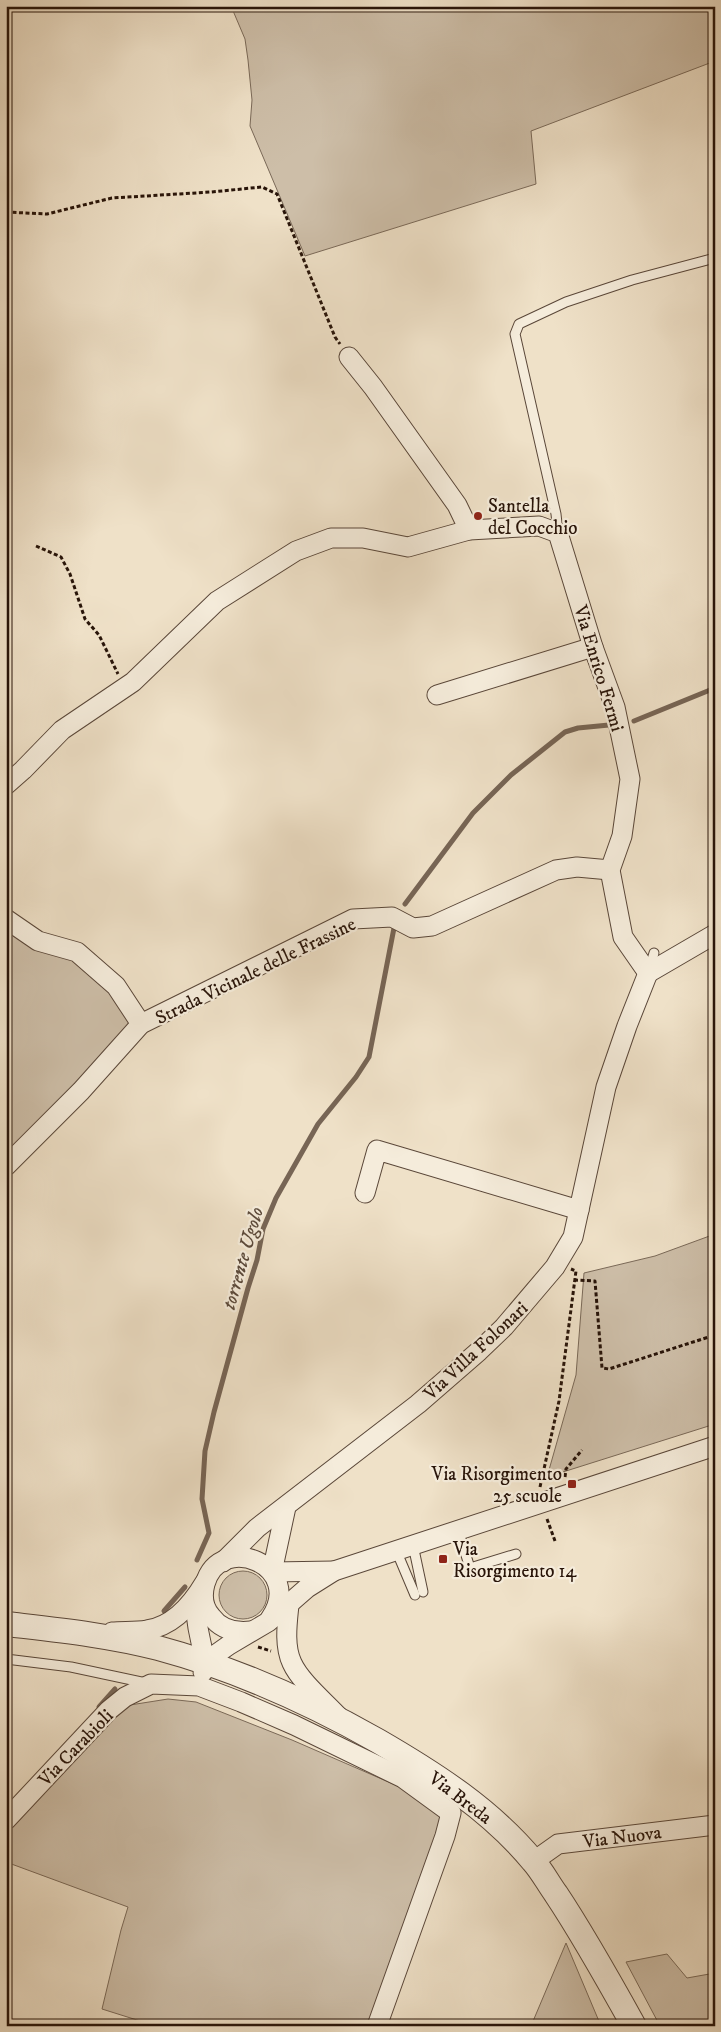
<svg xmlns="http://www.w3.org/2000/svg" width="721" height="2032" font-family="'IM FELL DW Pica',serif">
<style>
.green{fill:#cdbea8;stroke:#7a6958}
.lines{fill:none;stroke-linecap:round;stroke-linejoin:round}
.stream{stroke:#776555;stroke-width:5}
.service-casing{stroke:#5a4739;stroke-width:11}
.minor-casing{stroke:#5a4739;stroke-width:21}
.tertiary-casing{stroke:#5a4739;stroke-width:26}
.path{stroke:#281409;stroke-width:3;stroke-dasharray:4 2.5;stroke-linecap:butt}
.service{stroke:#f5ecdb;stroke-width:9}
.minor{stroke:#f5ecdb;stroke-width:19}
.tertiary{stroke:#f5ecdb;stroke-width:24}
.poi-dot{fill:#8f2418;stroke:#f5ecdb;stroke-width:2}
.labels{text-anchor:middle;stroke-width:4.5;stroke-linejoin:round;paint-order:stroke}
.poi-label{font-size:19px;fill:#281409;stroke:#f5ecdb;text-anchor:start}
.street-label{font-size:19px;fill:#281409;stroke:#f5ecdb}
.water-label{font-size:20px;font-style:italic;fill:#5c4a3b;stroke:#f5ecdb}
</style>
<rect width="100%" height="100%" fill="#efe1c8"/>
<filter id="stains"><feTurbulence type="fractalNoise" baseFrequency=".004" numOctaves="4"/><feColorMatrix values="0 0 0 0 .2 0 0 0 0 .09 0 0 0 0 .02 0 0 0 .5 -.17"/></filter>
<radialGradient id="worn" r=".72"><stop offset=".6" stop-color="#630" stop-opacity="0"/><stop offset="1" stop-color="#630" stop-opacity=".3"/></radialGradient>
<!-- green -->
<g class="green">
<polygon points="231,6 715,6 715,61 531,131 536,184 305,256 250,126 252,100 248,60 245,39"/>
<polygon points="6,927 75,958 111,990 133,1024 6,1154"/>
<polygon points="715,1234 715,1424 547,1477 576,1375 584,1273 655,1256"/>
<circle cx="243" cy="1595" r="24"/>
<polygon points="168,1699 196,1702 292,1740 407,1790 443,1816 371,2026 156,2026 102,2009 121,1930 128,1907 6,1862 6,1833 112,1717 130,1705"/>
<polygon points="566,1943 601,2026 531,2026"/>
<polygon points="667,1954 687,1978 715,1973 715,2026 660,2026 626,1962"/>
</g>
<g class="lines">
<!-- stream -->
<g class="stream">
<polyline points="634,721 715,688"/>
<polyline points="405,904 473,813 511,775 565,732 578,728 609,725"/>
<polyline points="197,1560 209,1533 202,1499 205,1451 214,1412 248,1288 257,1260 263,1229 276,1198 318,1124 356,1077 369,1057 394,928"/>
<polyline points="164,1611 185,1587"/>
<polyline points="99,1707 115,1689"/>
</g>
<defs>
<g id="service">
<polyline points="558,533 556,514 515,334 519,324 566,302 632,280 715,258"/>
<polyline points="649,970 654,953"/>
<polyline points="458,1530 470,1568 516,1554"/>
<polyline points="413,1545 423,1592"/>
<polyline points="396,1550 415,1595"/>
<polyline points="6,1659 71,1667 146,1683"/>
</g>
<g id="minor">
<polyline points="349,357 373,387 457,505 469,530"/>
<polyline points="437,695 593,647"/>
<polyline points="6,785 23,770 62,730 133,682 217,601 296,551 331,538 363,538 408,547 469,530 539,526 558,533 593,647 615,707 630,779 622,836 610,870 623,937 648,973"/>
<polyline points="6,919 38,941 77,952 116,986 141,1024"/>
<polyline points="648,973 715,934"/>
<polyline points="6,1166 81,1091 141,1024 353,919 392,917 413,928 432,926 556,870 577,867 610,870"/>
<polyline points="365,1193 377,1150 579,1210"/>
<polyline points="223,1562 257,1528 418,1404 479,1351 504,1327 555,1267 573,1237 606,1087 627,1026 648,973"/>
<polyline points="272,1572 286,1507"/>
<polyline points="272,1572 334,1571"/>
<polyline points="194,1599 198,1628 205,1662 203,1672"/>
<path d="M289 1605C287 1624 284 1646 292 1663 300 1681 324 1701 338 1716"/>
<path d="M251 1631C235 1633 221 1630 211 1616 203 1607 202 1595 205 1584 220 1530 307 1566 270 1619"/>
<path d="M112 1632C123 1631 136 1632 147 1630 174 1626 192 1604 205 1582"/>
<polyline points="205,1662 229,1645 268,1622 307,1588 334,1571 715,1446"/>
<polyline points="6,1820 109,1710 125,1697 151,1684 199,1686 241,1702 294,1725 403,1778 451,1813 445,1836 377,2026"/>
<polyline points="534,1861 558,1844 715,1825"/>
</g>
<path id="tertiary" d="M6 1624C57 1630 108 1635 158 1648 236 1669 309 1702 378 1741 435 1774 491 1810 533 1861 542 1871 548 1883 556 1894 584 1936 609 1981 634 2026"/>
</defs>
<!-- service casing -->
<use href="#service" class="service-casing"/>
<!-- minor casing -->
<use href="#minor" class="minor-casing"/>
<!-- tertiary casing -->
<use href="#tertiary" class="tertiary-casing"/>
<!-- path -->
<g class="path">
<polyline points="6,212 47,214 112,198 211,192 262,187 277,194 335,337 340,344"/>
<polyline points="36,546 61,557 70,574 85,619 99,635 118,674"/>
<polyline points="574,1280 595,1281 602,1368 609,1369 715,1335"/>
<polyline points="565,1477 566,1469 582,1450"/>
<polyline points="540,1487 559,1401 576,1271 571,1269"/>
<polyline points="547,1519 555,1541"/>
<polyline points="258,1647 271,1651"/>
</g>
<!-- service -->
<use href="#service" class="service"/>
<!-- minor -->
<use href="#minor" class="minor"/>
<!-- tertiary -->
<use href="#tertiary" class="tertiary"/>
</g>
<!-- markers -->
<g class="poi-dot">
<circle cx="478" cy="516" r="5"/>
<rect x="567" y="1479" width="10" height="10" rx="2.5"/>
<rect x="438" y="1554" width="10" height="10" rx="2.5"/>
</g>
<g class="labels">
<!-- poi labels -->
<g class="poi-label">
<text x="488" y="512">Santella<tspan x="488" dy="22">del Cocchio</tspan></text>
<text x="562" y="1480" text-anchor="end">Via Risorgimento<tspan x="562" dy="22">25 scuole</tspan></text>
<text x="453" y="1555">Via<tspan x="453" dy="22">Risorgimento 14</tspan></text>
</g>
<!-- street labels -->
<g class="street-label">
<text transform="translate(600 668) rotate(73)" y="7">Via Enrico Fermi</text>
<text transform="translate(255 970) rotate(-26)" y="7">Strada Vicinale delle Frassine</text>
<text transform="translate(475 1350) rotate(-43)" y="7">Via Villa Folonari</text>
<text transform="translate(75 1747) rotate(-46)" y="7">Via Carabioli</text>
<text transform="translate(461 1797) rotate(37)" y="7">Via Breda</text>
<text transform="translate(622 1836) rotate(-7)" y="7">Via Nuova</text>
</g>
<!-- water labels -->
<g class="water-label">
<text transform="translate(242 1258) rotate(-74)" y="7">torrente Ugolo</text>
</g>
</g>
<!-- margin -->
<rect width="721" height="2032" fill="none" stroke="#efe1c8" stroke-width="25"/>
<rect x="8" y="8" width="706" height="2017" fill="none" stroke="#281409" stroke-width="2.5"/>
<rect x="12" y="12" width="696" height="2007" fill="none" stroke="#281409"/>
<rect width="100%" height="100%" filter="url(#stains)"/>
<rect width="100%" height="100%" fill="url(#worn)"/>
</svg>
